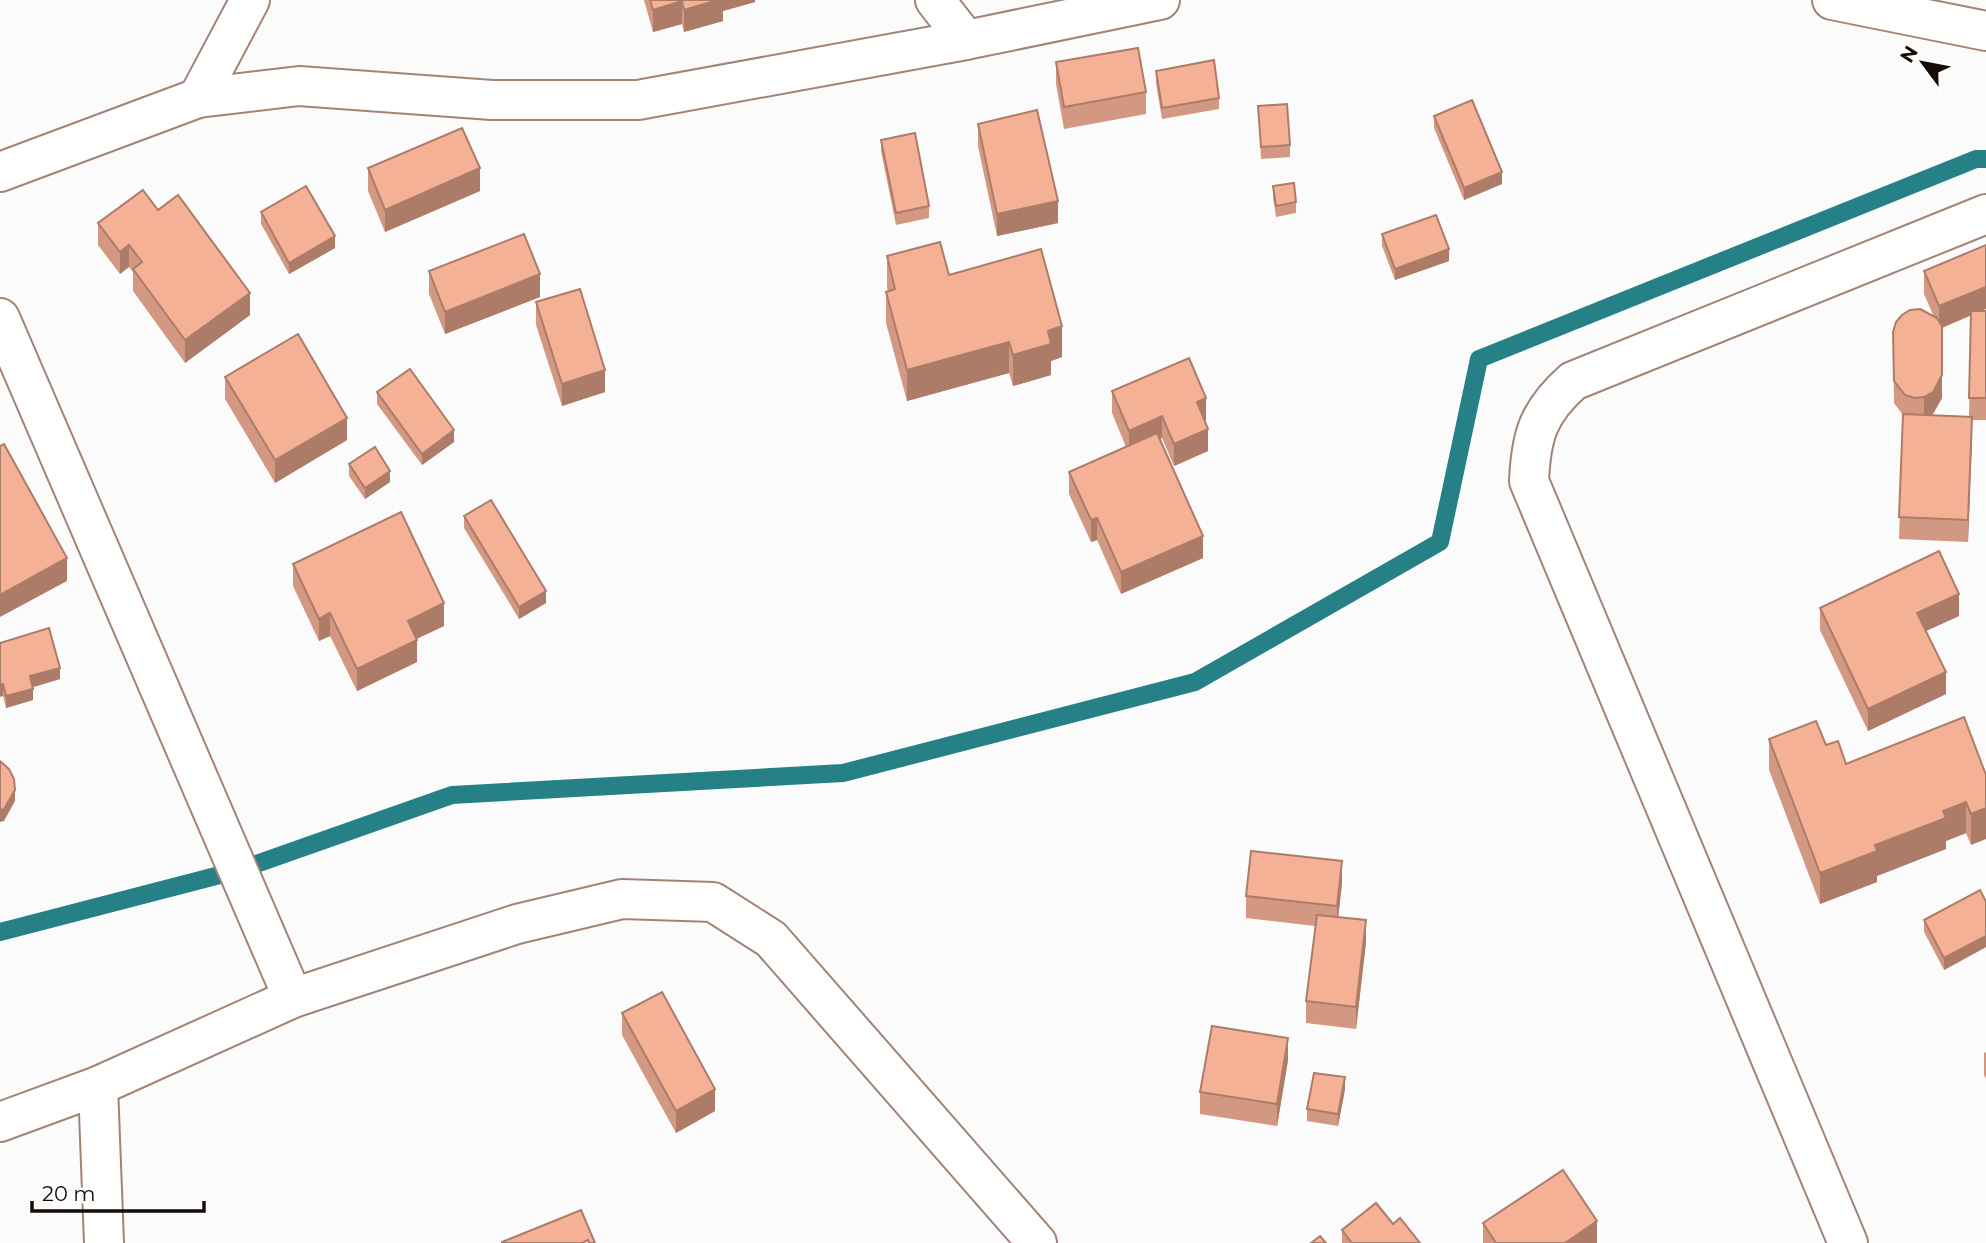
<svg xmlns="http://www.w3.org/2000/svg" width="1986" height="1243" font-family="Montserrat,sans-serif">
<style>
.lines{fill:none;stroke-linecap:round;stroke-linejoin:round}
.stream{stroke:#258186;stroke-width:18}
.street-casing{stroke:#a38376;stroke-width:42}
.street{stroke:#fff;stroke-width:38}
.wall{fill:#d39881;fill-rule:evenodd}
.shaded-wall{fill:#ac7c69}
.building{fill:#f5b196;stroke:#ac7c69;stroke-width:2}
</style>
<rect width="100%" height="100%" fill="#fbfbfb"/>
<g class="lines">
<!-- stream -->
<polyline class="stream" points="0,932 239,870 452,795 843,773 1195,682 1440,542 1479,359 1976,159 1986,159"/>
<defs>
<g id="street">
<polyline points="935,0 966,40"/>
<polyline points="1832,0 1986,31"/>
<polyline points="198,98 250,0"/>
<polyline points="0,172 198,98 299,86 492,100 638,100 966,40 1160,0"/>
<polyline points="0,318 293,998"/>
<polyline points="98,1086 104,1243"/>
<polyline points="0,1122 98,1086 293,998 517,924 622,899 713,902 771,939 1037,1243"/>
<path d="M1848 1243 1529 481C1531 436 1538 412 1573 381L1986 214"/>
</g>
</defs>
<!-- street casing -->
<use href="#street" class="street-casing"/>
<!-- street -->
<use href="#street" class="street"/>
</g>
<!-- wall -->
<g class="wall">
<polygon points="644,0 755,0 755,2 723,11 723,21 684,32 682,24 653,32"/>
<polygon points="1056,62 1146,92 1146,114 1064,129 1056,84"/>
<polygon points="1156,71 1219,98 1219,109 1162,119 1156,83"/>
<polygon points="1258,106 1290,145 1290,157 1261,159"/>
<polygon points="1434,116 1502,184 1464,200 1434,128"/>
<polygon points="978,124 1058,223 997,236 978,146"/>
<polygon points="881,140 929,206 929,218 896,225 881,151"/>
<polygon points="368,168 480,191 385,232 368,191"/>
<polygon points="1273,186 1296,202 1296,213 1276,217 1273,198"/>
<polygon points="158,210 250,315 185,363 133,291 133,272 129,267 120,274 98,245 98,223"/>
<polygon points="261,212 335,248 289,274 261,224"/>
<polygon points="1382,234 1449,261 1395,280 1382,246"/>
<polygon points="887,256 949,275 1062,357 1051,361 1051,375 1013,386 1009,373 907,401 886,323 886,292 888,292 887,287"/>
<polygon points="429,271 540,297 445,334 429,294"/>
<path d="M1924 271 1981 311H1986V420H1972L1968 542 1899 539 1903 415 1894 403 1893 332 1934 317 1924 294ZM1971 315 1969 417 1931 415 1933 414 1942 398V328Z"/>
<polygon points="536,302 605,392 562,406 536,325"/>
<polygon points="225,377 347,440 275,483 225,399"/>
<polygon points="1112,391 1206,420 1205,421 1208,451 1174,466 1162,438 1160,439 1203,558 1121,594 1097,540 1091,542 1069,494 1069,472 1126,447 1112,413"/>
<polygon points="377,392 454,442 422,465 377,404"/>
<polygon points="349,464 390,482 365,499 349,476"/>
<polygon points="464,516 546,603 519,619 464,528"/>
<polygon points="293,564 444,626 416,639 417,662 357,691 330,636 319,641 293,586"/>
<polygon points="1820,608 1959,616 1926,631 1946,694 1868,731 1820,630"/>
<polygon points="0,643 60,679 33,687 33,700 6,708 3,696"/>
<polygon points="1769,739 1826,745 1846,764 1986,775 1971,845 1966,833 1946,841 1946,849 1877,876 1877,882 1820,904 1769,770"/>
<polygon points="1342,883 1338,917 1366,942 1356,1029 1306,1023 1306,1001 1315,926 1246,918 1246,896"/>
<polygon points="1986,902 1986,947 1944,970 1924,932 1924,920"/>
<polygon points="622,1013 715,1111 676,1133 622,1035"/>
<polygon points="1986,1052 1986,1079 1984,1075 1984,1053"/>
<polygon points="1288,1060 1277,1126 1200,1114 1200,1092"/>
<polygon points="1345,1089 1338,1126 1307,1121 1307,1109"/>
<polygon points="1483,1223 1597,1243 1483,1243"/>
<polygon points="1393,1224 1420,1243 1342,1243 1342,1230"/>
</g>
<!-- shaded-wall -->
<g class="shaded-wall">
<polygon points="718,0 755,0 755,2 723,11 723,21 684,32 684,10"/>
<polygon points="682,1 682,24 653,32 653,10"/>
<polygon points="480,168 480,191 385,232 385,210"/>
<polygon points="1502,172 1502,184 1464,200 1464,188"/>
<polygon points="1058,201 1058,223 997,236 997,214"/>
<polygon points="335,236 335,248 289,274 289,263"/>
<polygon points="129,245 129,267 120,274 120,252"/>
<polygon points="1449,249 1449,261 1395,280 1395,269"/>
<polygon points="540,274 540,297 445,334 445,312"/>
<polygon points="1986,287 1986,309 1939,329 1939,306"/>
<polygon points="250,293 250,315 185,363 185,340"/>
<polygon points="1062,326 1062,357 1051,361 1051,375 1013,386 1013,355 1048,331"/>
<polygon points="1009,342 1009,373 907,401 907,370"/>
<polygon points="605,370 605,392 562,406 562,384"/>
<polygon points="1942,375 1942,398 1933,414 1924,419 1924,397"/>
<polygon points="1206,398 1206,420 1197,424 1197,402"/>
<polygon points="1162,416 1162,438 1129,453 1129,431"/>
<polygon points="1972,417 1972,439 1968,542 1968,520"/>
<polygon points="347,418 347,440 275,483 275,460"/>
<polygon points="1208,429 1208,451 1174,466 1174,444"/>
<polygon points="454,430 454,442 422,465 422,454"/>
<polygon points="390,471 390,482 365,499 365,488"/>
<polygon points="1097,518 1097,540 1091,542 1091,520"/>
<polygon points="1203,536 1203,558 1121,594 1121,572"/>
<polygon points="67,558 67,581 0,617 0,595"/>
<polygon points="546,591 546,603 519,619 519,607"/>
<polygon points="1959,594 1959,616 1917,635 1917,613"/>
<polygon points="444,603 444,626 408,643 408,621"/>
<polygon points="330,613 330,636 319,641 319,619"/>
<polygon points="417,640 417,662 357,691 357,669"/>
<polygon points="60,668 60,679 30,688 30,676"/>
<polygon points="1946,672 1946,694 1868,731 1868,709"/>
<polygon points="3,684 3,696 0,697 0,685"/>
<polygon points="33,689 33,700 6,708 6,696"/>
<polygon points="15,790 15,801 4,821 0,822 0,810"/>
<polygon points="1966,802 1966,833 1946,841 1946,849 1877,876 1877,882 1820,904 1820,873 1943,811"/>
<polygon points="1986,808 1986,839 1971,845 1971,814"/>
<polygon points="1342,861 1342,883 1337,928 1337,906"/>
<polygon points="1366,920 1366,942 1356,1029 1356,1007"/>
<polygon points="1986,936 1986,947 1944,970 1944,958"/>
<polygon points="1288,1038 1288,1060 1277,1126 1277,1104"/>
<polygon points="1345,1077 1345,1089 1338,1126 1338,1114"/>
<polygon points="715,1089 715,1111 676,1133 676,1111"/>
<polygon points="1597,1221 1597,1243 1565,1243"/>
</g>
<!-- building -->
<g class="building">
<polygon points="650,0 718,0 684,10 682,1 653,10"/>
<polygon points="1138,48 1146,92 1064,107 1056,62"/>
<polygon points="1214,60 1219,98 1162,108 1156,71"/>
<polygon points="1472,100 1502,172 1464,188 1434,116"/>
<polygon points="1287,104 1290,145 1261,147 1258,106"/>
<polygon points="1037,110 1058,201 997,214 978,124"/>
<polygon points="462,128 480,168 385,210 368,168"/>
<polygon points="915,133 929,206 896,213 881,140"/>
<polygon points="1294,183 1296,202 1276,206 1273,186"/>
<polygon points="306,186 335,236 289,263 261,212"/>
<polygon points="143,190 158,210 178,195 250,293 185,340 133,269 142,262 129,245 120,252 98,223"/>
<polygon points="1436,215 1449,249 1395,269 1382,234"/>
<polygon points="524,234 540,274 445,312 429,271"/>
<polygon points="940,242 949,275 1041,249 1062,326 1048,331 1051,344 1013,355 1009,342 907,370 886,292 895,289 887,256"/>
<polygon points="1986,245 1986,287 1939,306 1924,271"/>
<polygon points="580,289 605,370 562,384 536,302"/>
<polygon points="1920,309 1937,318 1942,326 1942,375 1933,392 1924,397 1915,398 1905,395 1894,381 1893,332 1896,322 1902,315 1910,310"/>
<polygon points="1971,311 1986,311 1986,398 1969,398"/>
<polygon points="298,334 347,418 275,460 225,377"/>
<polygon points="1189,358 1206,398 1197,402 1208,429 1174,444 1162,416 1129,431 1112,391"/>
<polygon points="410,369 454,430 422,454 377,392"/>
<polygon points="1903,414 1972,417 1968,520 1899,517"/>
<polygon points="1157,433 1203,536 1121,572 1097,518 1091,520 1069,472"/>
<polygon points="4,444 67,558 0,595 0,446"/>
<polygon points="375,447 390,471 365,488 349,464"/>
<polygon points="491,500 546,591 519,607 464,516"/>
<polygon points="401,512 444,603 408,621 417,640 357,669 330,613 319,619 293,564"/>
<polygon points="1939,551 1959,594 1917,613 1946,672 1868,709 1820,608"/>
<polygon points="49,628 60,668 30,676 33,689 6,696 3,684 0,685 0,643"/>
<polygon points="1964,717 1986,775 1986,808 1971,814 1966,802 1943,811 1946,818 1875,845 1877,851 1820,873 1769,739 1816,721 1826,745 1838,741 1846,764"/>
<polygon points="0,761 9,769 14,779 15,790 4,809 0,810"/>
<polygon points="1251,851 1342,861 1337,906 1246,896"/>
<polygon points="1980,890 1986,902 1986,936 1944,958 1924,920"/>
<polygon points="1317,915 1366,920 1356,1007 1306,1001"/>
<polygon points="662,992 715,1089 676,1111 622,1013"/>
<polygon points="1212,1026 1288,1038 1277,1104 1200,1092"/>
<polygon points="1314,1073 1345,1077 1338,1114 1307,1109"/>
<polygon points="1563,1170 1597,1221 1565,1243 1496,1243 1483,1223"/>
<polygon points="1376,1203 1393,1224 1400,1218 1420,1243 1352,1243 1342,1230"/>
<polygon points="581,1210 595,1243 589,1243 588,1240 582,1243 502,1243 502,1242"/>
<polygon points="1320,1236 1326,1243 1311,1243"/>
</g>
<!-- north arrow -->
<g transform="translate(1923 63) rotate(302)" stroke="#ffffff" stroke-width="5" paint-order="stroke">
<path d="M0-5L12 26L0 18L-12 26Z" fill="#160b07"/>
<text y="-10" font-size="19" font-weight="bold" text-anchor="middle" fill="#160b07">N</text>
</g>
<!-- scale -->
<path d="M32 1201v10h172v-10" fill="none" stroke="#160b07" stroke-width="3.5"/>
<text x="42" y="1201" font-size="21" fill="#160b07" stroke="#ffffff" stroke-width="5" paint-order="stroke">20 m</text>
</svg>
